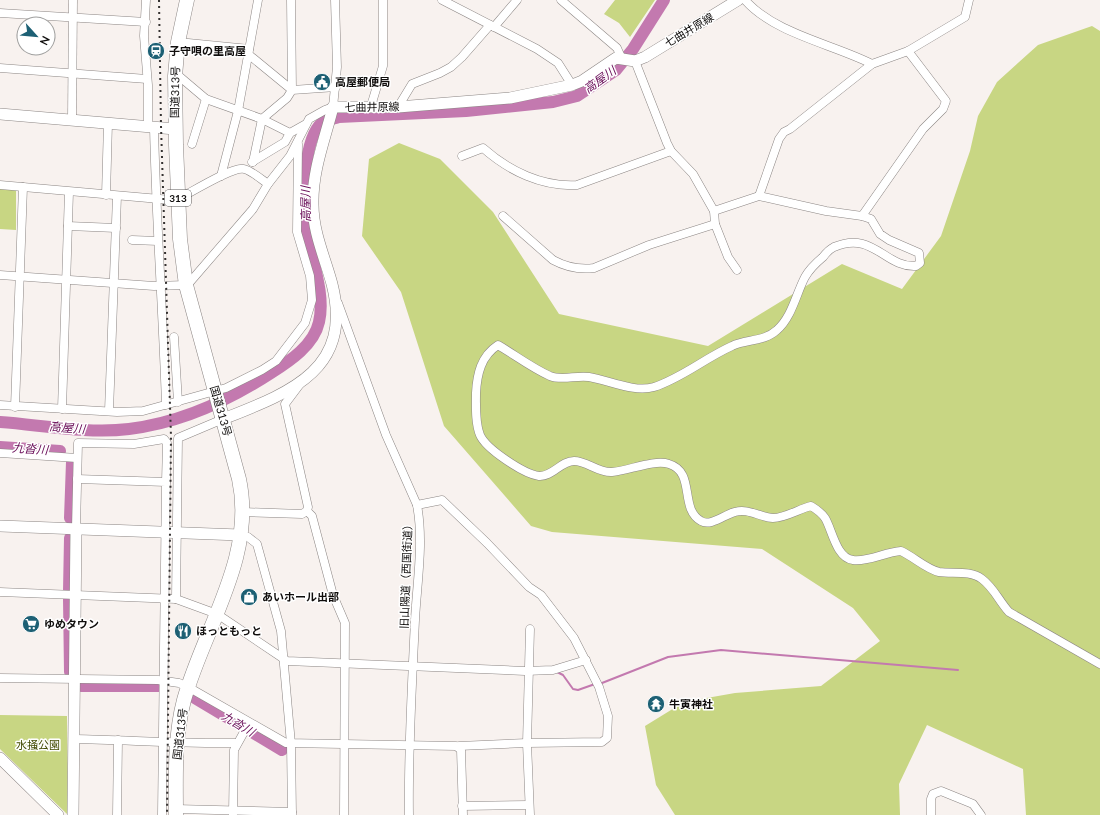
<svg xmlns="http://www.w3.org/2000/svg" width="1100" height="815" font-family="Lato,'Noto Sans JP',sans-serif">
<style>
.green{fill:#c8d683}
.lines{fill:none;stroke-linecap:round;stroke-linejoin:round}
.stream{stroke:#c379af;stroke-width:2}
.river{stroke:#c379af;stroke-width:12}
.street-casing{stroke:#8c8684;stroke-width:9}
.secondary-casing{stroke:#8c8684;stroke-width:12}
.highway-casing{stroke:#8c8684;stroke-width:15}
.street{stroke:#fff;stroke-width:8}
.secondary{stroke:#fff;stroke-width:11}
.highway{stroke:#fff;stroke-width:14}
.rail{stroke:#353231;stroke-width:2;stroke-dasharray:2 4;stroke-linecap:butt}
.labels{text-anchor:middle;stroke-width:3;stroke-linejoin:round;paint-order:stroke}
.shield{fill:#fff;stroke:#585656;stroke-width:1}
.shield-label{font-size:10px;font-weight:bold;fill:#100e0d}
.street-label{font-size:11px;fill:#100e0d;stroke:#fff}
.poi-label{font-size:11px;font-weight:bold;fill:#100e0d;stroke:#fff;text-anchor:start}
.park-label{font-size:11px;fill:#434b03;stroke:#fff}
.water-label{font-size:12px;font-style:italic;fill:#670a56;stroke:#fff}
</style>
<rect width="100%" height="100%" fill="#f8f2ef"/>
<!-- green -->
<g class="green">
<polygon points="615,0 655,0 630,37 619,23 604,14"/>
<polygon points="1092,26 1100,31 1100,815 1026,815 1023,769 927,725 899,784 900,815 675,815 656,785 645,726 684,702 735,693 821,686 880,641 853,608 762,549 552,532 531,526 444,426 401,292 362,236 369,159 399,143 440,159 493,212 559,314 708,346 842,264 902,289 941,236 970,151 978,116 997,82 1038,45"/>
<polygon points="0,188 16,189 16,230 0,229"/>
<polygon points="0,715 67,716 68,815 0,749"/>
</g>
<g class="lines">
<!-- stream -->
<g class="stream">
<polyline points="557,672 563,675 573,689 578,690 595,684"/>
<polyline points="602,683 668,657 721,650 958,670"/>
</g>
<!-- river -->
<g class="river">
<path d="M0 422C42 425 87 434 129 429 181 423 228 401 271 373 290 361 314 345 319 322 326 293 310 256 306 227 302 204 303 138 322 123 326 119 334 119 339 117L466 111 553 102 577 96 616 70 633 49 664 0"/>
<polyline points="0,447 60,451"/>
<polyline points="70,518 72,462"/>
<polyline points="69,591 70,538"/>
<polyline points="69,599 70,672"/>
<polyline points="81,686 159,686"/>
<polyline points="195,698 282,750"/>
</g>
<defs>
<g id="street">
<polyline points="146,0 144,36 148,85 148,127"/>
<polyline points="291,0 292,90"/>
<polyline points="442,0 537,49 558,63 572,85"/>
<polyline points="561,0 617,48 621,57"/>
<path d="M745 0C775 34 833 44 872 64"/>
<polyline points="0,13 146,22"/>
<polyline points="494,27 517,0"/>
<polyline points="178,42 249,49"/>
<polyline points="248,54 292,90"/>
<polyline points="635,61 667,143 671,151 693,174 714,211 715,224 728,257 737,270"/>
<polyline points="0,68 147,79"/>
<polyline points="175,76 180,77 206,99 262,119 290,133"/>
<polyline points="371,106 383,66 383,0"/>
<polyline points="398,107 412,84 440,73 451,67 462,57 490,25"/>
<polyline points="72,120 73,0"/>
<path d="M154 127C156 220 163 312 166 405"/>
<polyline points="192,144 206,99"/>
<path d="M462 156 483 148C509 171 542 187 577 185L671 151"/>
<polyline points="252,162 285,142 290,133 306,124"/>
<polyline points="253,162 262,119 287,98 292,90 336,87"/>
<polyline points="221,176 238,111 258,0"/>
<path d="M0 185 171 200 178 199C190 193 233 166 244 169 252 171 261 179 268 184"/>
<polyline points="106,195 108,123"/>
<polyline points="759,196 779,139 784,132 790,129 872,64 908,51 965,17 969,0"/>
<path d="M714 211 759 196 826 211 862 216 871 219 880 234 889 240 919 253 920 263 916 266C885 268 873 230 834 247 830 249 826 253 823 257 817 262 809 270 805 277 796 294 792 317 777 330 764 342 746 339 732 346 705 358 682 378 654 387 634 393 608 380 589 377 576 375 562 381 550 376 532 368 515 355 498 345 481 356 477 374 476 393 476 406 475 423 480 435 486 449 524 474 539 476 552 477 561 461 574 461 587 461 598 473 612 472 628 471 654 459 669 464 696 472 679 509 701 521 711 527 725 514 735 512 748 508 759 517 773 518 785 518 799 509 811 506 816 509 821 512 825 518 832 529 836 558 853 560 869 562 885 552 901 551 914 557 926 569 939 572 953 574 970 570 982 579 994 588 999 601 1009 612L1100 664"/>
<path d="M503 216 553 260C566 267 579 270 594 268L649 245 715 224"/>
<polyline points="862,216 923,129 943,109 946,101 908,51"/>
<polyline points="68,226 116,228"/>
<polyline points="132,240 158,241"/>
<polyline points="0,275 154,286 186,285 190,282 253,209 268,184 290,156 309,119 325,110 333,107 337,67 335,0"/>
<path d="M338 303 386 435 417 505C424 542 417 582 415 620 412 685 408 750 409 815"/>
<polyline points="174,337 178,402"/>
<polyline points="300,384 285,404 308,507 307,511 312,516 333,595 345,623 344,815"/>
<polyline points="0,405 117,412 143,411 226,388 262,370 276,361 305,323 312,300 310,276 297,232 298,144"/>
<polyline points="15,407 23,187"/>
<polyline points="62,409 69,192"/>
<polyline points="109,411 117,196"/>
<polyline points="0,453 77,458"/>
<polyline points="77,479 166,482 162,815"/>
<polyline points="417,505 442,500 487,543 529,587 541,595 574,638 599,687 608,716 607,738 602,742 527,743 459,746"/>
<polyline points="243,512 302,514 307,511"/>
<polyline points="76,528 78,443 134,444 164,439 167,443 166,482"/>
<polyline points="240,535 248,537 257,544 281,631 291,744 292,815"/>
<polyline points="0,592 176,599 217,614 287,661 525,671 553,670 586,660"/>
<polyline points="176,599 178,438 223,419"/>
<polyline points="0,678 158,680 179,683 188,687 286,743 456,746 461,750 463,815"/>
<path d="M74 739C129 740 183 744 237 743"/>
<polyline points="462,806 529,805"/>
<polyline points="176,809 292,812"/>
<polyline points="233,814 234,750 249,723"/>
<polyline points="117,815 118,740"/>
<polyline points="530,815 527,743 530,629"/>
<polyline points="931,815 931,799 933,794 941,791 973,804 981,815"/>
</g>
<g id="secondary">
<polyline points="0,114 175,129"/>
<path d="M223 419C289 393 354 370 332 284 325 258 313 232 313 205 312 171 325 139 333 107H398L510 98 572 85 582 81 616 58 635 61 645 57 738 0"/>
<polyline points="0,526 240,535"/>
<polyline points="0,758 58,815"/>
<polyline points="73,815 76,528"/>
</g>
<path id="highway" d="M176 815C176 777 174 738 184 700 204 628 256 557 239 479L186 285 180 239 176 145 175 76 178 42 187 0"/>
</defs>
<!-- street casing -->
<use href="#street" class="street-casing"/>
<!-- secondary casing -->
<use href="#secondary" class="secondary-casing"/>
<!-- highway casing -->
<use href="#highway" class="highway-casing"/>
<!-- street -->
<use href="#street" class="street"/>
<!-- secondary -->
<use href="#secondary" class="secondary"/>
<!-- highway -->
<use href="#highway" class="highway"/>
<!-- rail -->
<polyline class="rail" points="159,0 161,126 171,437 167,815"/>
</g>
<!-- icons -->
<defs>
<symbol id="station-disc" viewBox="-11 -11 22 22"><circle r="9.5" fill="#1d6074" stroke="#fff"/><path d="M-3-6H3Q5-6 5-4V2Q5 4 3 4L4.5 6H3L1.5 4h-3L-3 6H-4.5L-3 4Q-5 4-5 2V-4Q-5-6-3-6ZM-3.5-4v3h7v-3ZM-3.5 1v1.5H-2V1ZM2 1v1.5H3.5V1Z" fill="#fff"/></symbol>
<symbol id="civic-disc" viewBox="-11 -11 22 22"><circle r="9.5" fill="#1d6074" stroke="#fff"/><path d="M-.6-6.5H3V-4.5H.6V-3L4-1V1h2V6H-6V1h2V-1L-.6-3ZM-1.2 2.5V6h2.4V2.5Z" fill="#fff"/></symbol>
<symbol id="shop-disc" viewBox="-11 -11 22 22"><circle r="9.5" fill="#1d6074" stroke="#fff"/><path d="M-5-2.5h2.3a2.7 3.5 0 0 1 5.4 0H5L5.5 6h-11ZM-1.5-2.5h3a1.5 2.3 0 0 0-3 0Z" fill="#fff"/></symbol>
<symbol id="supermarket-disc" viewBox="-11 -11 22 22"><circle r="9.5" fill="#1d6074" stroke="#fff"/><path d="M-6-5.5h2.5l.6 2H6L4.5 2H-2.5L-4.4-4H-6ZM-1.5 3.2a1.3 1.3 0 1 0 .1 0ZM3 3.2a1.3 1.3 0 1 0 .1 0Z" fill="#fff"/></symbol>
<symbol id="restaurant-disc" viewBox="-11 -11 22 22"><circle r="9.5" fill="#1d6074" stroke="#fff"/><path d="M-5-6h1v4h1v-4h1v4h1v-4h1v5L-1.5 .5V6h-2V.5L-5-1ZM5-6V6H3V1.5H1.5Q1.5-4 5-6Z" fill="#fff"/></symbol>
<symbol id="temple-disc" viewBox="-11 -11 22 22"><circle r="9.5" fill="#1d6074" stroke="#fff"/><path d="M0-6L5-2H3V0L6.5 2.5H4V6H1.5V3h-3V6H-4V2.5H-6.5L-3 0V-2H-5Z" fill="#fff"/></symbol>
</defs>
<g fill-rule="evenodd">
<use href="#station-disc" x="146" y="41" width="20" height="20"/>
<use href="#civic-disc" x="312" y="72" width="20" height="20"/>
<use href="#shop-disc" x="239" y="587" width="20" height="20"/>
<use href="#supermarket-disc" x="21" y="614" width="20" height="20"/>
<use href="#restaurant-disc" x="173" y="621" width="20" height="20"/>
<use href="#temple-disc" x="646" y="694" width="20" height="20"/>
</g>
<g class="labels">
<!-- shield labels -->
<rect class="shield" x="165" y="190" width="26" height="16" rx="3"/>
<g class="shield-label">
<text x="178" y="202">313</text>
</g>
<!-- street labels -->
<g class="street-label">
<text transform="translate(689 30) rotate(-31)" y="4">七曲井原線</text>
<text transform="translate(175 92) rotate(-89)" y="4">国道313号</text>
<text transform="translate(372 107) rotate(-1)" y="4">七曲井原線</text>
<text transform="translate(221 411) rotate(74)" y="4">国道313号</text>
<text transform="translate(406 574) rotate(-88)" y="4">旧山陽道（西国街道）</text>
<text transform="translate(180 734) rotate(-83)" y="4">国道313号</text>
</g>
<!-- poi labels -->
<g class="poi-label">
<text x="169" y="55">子守唄の里高屋</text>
<text x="335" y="86">高屋郵便局</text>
<text x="262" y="601">あいホール出部</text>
<text x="44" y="628">ゆめタウン</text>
<text x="196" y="635">ほっともっと</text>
<text x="669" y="708">牛寅神社</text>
</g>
<!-- park labels -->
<g class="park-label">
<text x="38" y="749">水掻公園</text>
</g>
<!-- water labels -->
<g class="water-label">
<text transform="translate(600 80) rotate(-36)" y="4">高屋川</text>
<text transform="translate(306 204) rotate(-91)" y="4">高屋川</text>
<text transform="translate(67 428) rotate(5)" y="4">高屋川</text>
<text transform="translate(30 449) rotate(4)" y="4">九沓川</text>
<text transform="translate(238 724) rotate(31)" y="4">九沓川</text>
</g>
</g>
<!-- north arrow -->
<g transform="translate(36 36) rotate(117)"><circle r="19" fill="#ffffff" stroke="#9f9f9e"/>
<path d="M0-3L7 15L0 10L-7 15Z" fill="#1d6074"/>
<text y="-6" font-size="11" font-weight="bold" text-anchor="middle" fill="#100e0d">N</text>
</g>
</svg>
